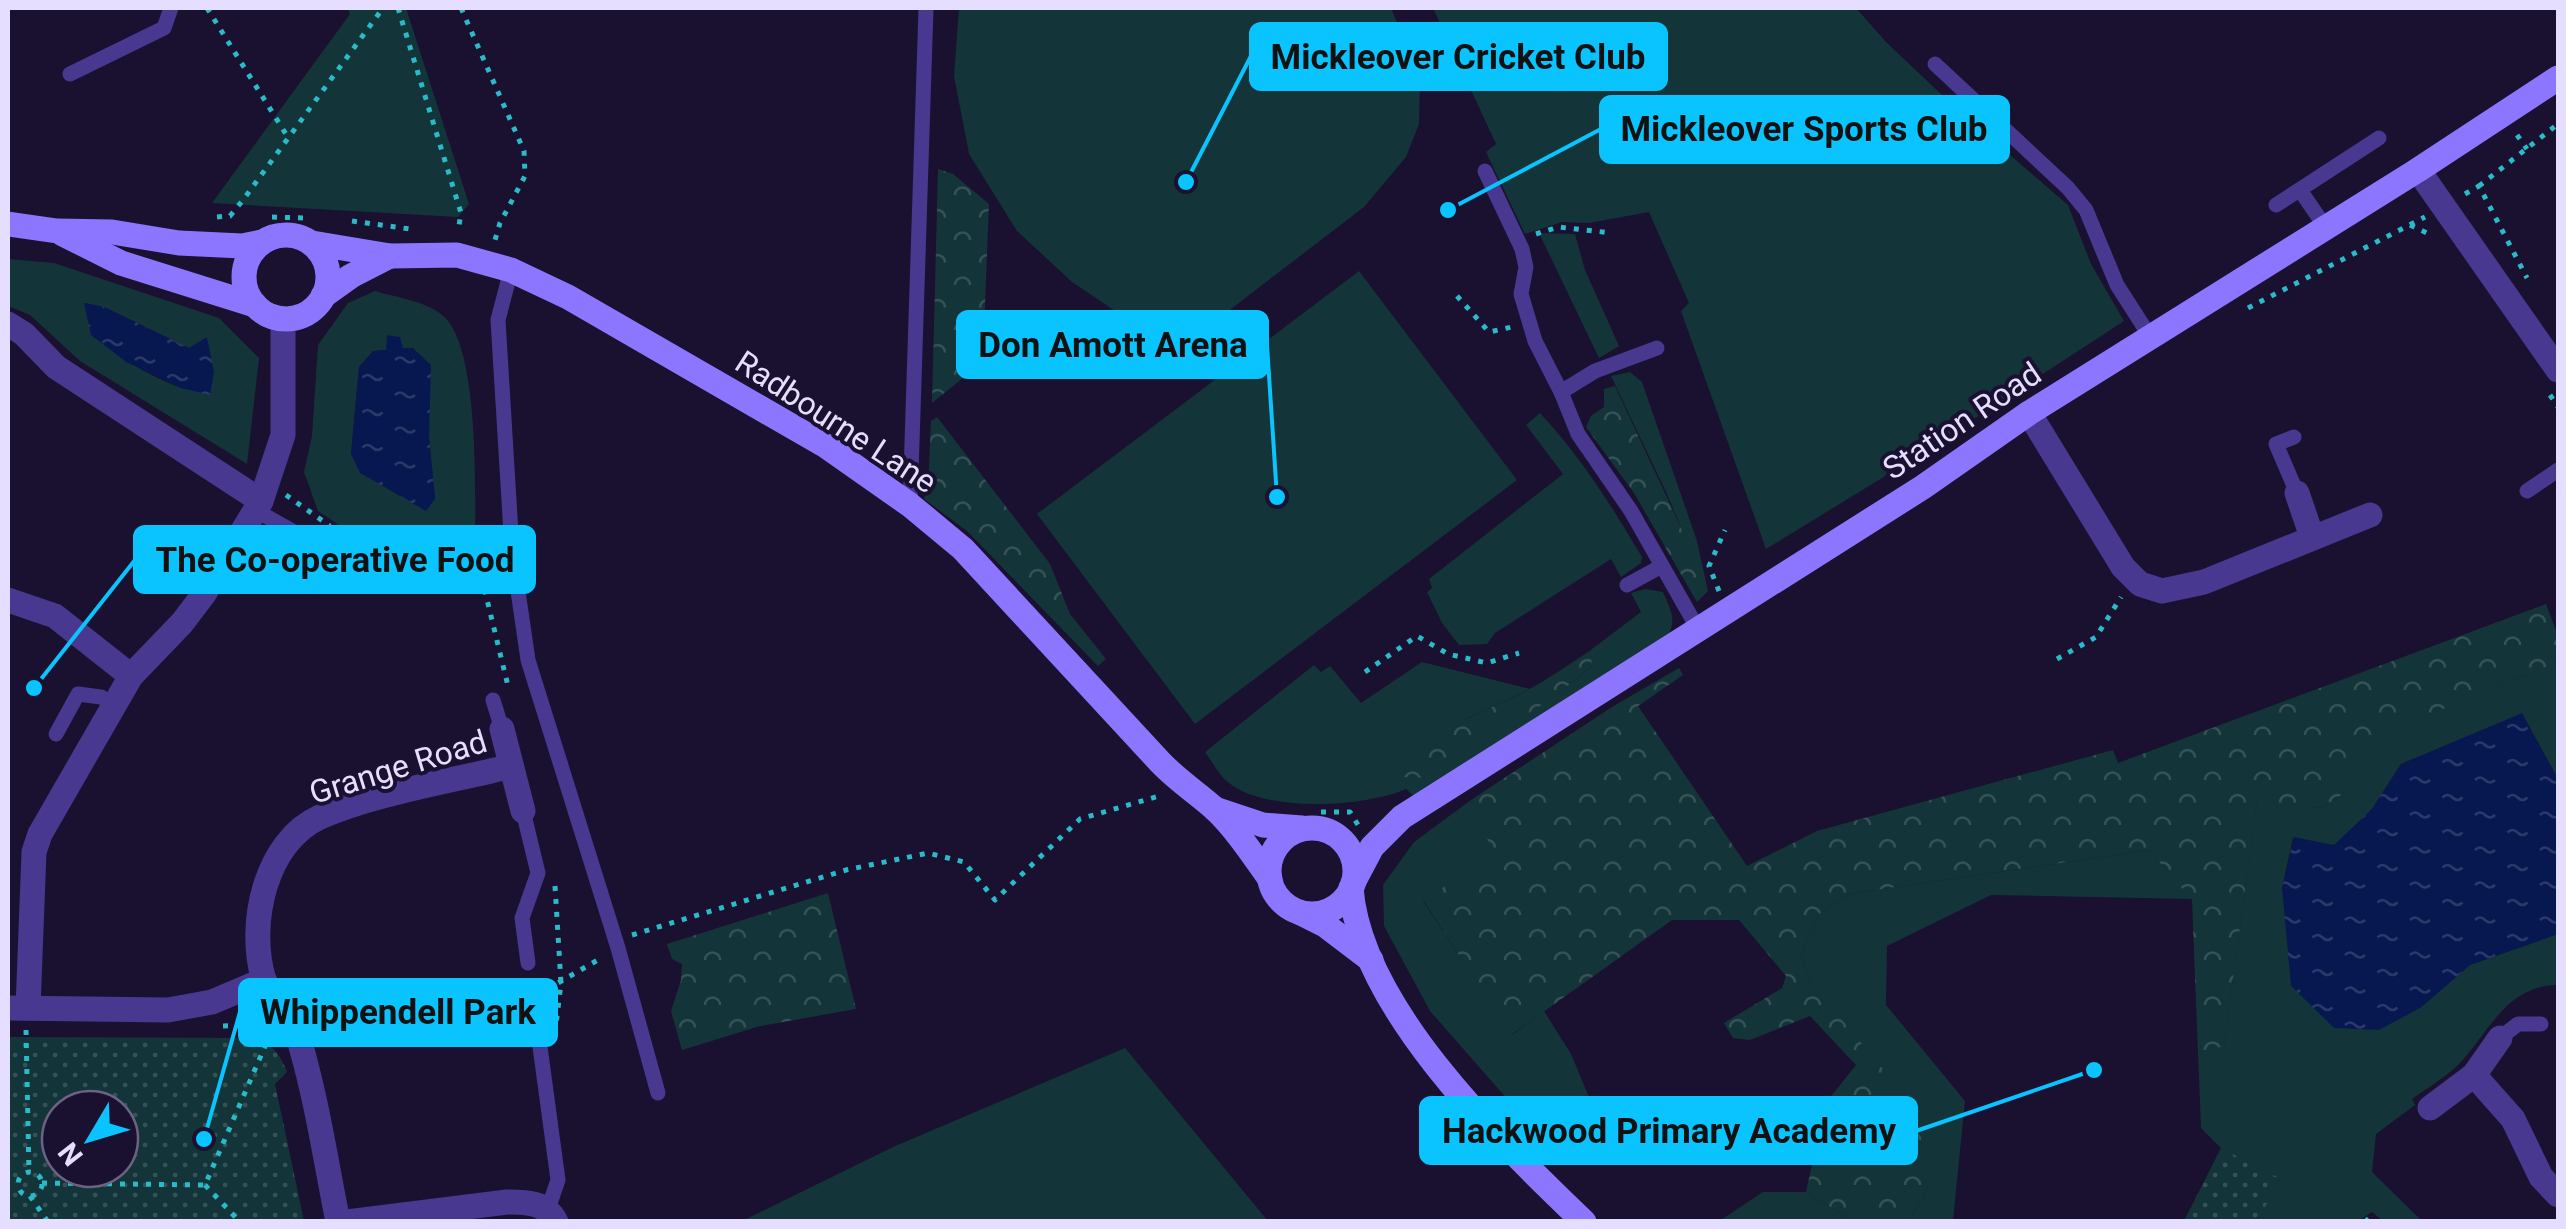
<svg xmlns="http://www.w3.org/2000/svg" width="2566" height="1229" font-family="Roboto,sans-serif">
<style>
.grass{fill:#133539;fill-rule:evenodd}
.forest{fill:url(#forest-crowns)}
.park{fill:url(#park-dots);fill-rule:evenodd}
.water{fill:url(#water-ripples)}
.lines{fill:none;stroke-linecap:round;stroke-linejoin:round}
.path{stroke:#29bbc8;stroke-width:5;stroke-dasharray:5 8;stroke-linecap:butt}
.lane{stroke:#483890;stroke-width:15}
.street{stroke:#483890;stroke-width:25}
.secondary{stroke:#8c75ff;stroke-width:25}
.labels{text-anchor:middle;stroke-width:8;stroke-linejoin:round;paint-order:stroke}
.street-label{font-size:32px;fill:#e6deff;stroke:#1a102f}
.leader{fill:none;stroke:#0ac4ff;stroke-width:4}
.callout-dot{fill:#0ac4ff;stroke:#1a102f;stroke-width:4}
.callout{fill:#0ac4ff;stroke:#0ac4ff;stroke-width:4}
.callout-label{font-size:35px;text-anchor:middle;font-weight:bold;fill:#111}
</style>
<defs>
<pattern id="forest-crowns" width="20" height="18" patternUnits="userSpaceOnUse" patternTransform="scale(2.5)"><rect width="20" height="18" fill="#133539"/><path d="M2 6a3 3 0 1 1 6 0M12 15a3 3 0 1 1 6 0" fill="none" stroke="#355257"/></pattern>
<pattern id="park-dots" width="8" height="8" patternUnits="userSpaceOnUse" patternTransform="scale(2.5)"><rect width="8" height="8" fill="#133539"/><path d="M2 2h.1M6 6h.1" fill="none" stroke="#355257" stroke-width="1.8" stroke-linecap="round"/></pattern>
<pattern id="water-ripples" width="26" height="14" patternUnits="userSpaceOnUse" patternTransform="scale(2.5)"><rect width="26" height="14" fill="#071850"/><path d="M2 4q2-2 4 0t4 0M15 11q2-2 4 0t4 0" fill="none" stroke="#2b396a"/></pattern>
</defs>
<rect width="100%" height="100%" fill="#1a102f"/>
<!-- grass -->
<g class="grass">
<polygon points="347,8 406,8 469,204 458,217 212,203 350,14"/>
<polygon points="959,8 1391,8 1420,80 1419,124 1406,157 1364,207 1218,319 1161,331 1121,315 1072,282 1017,231 969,154 954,76"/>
<polygon points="1433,8 1856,8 1887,43 1958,110 2068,205 2091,264 2124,321 1900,467 1766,549 1681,311 1689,303 1649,212 1589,223 1562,222 1525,234 1486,152 1496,144"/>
<polygon points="1539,233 1575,234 1585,270 1619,346 1599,358"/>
<path d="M8 259 54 263 219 318 259 358 247 464 80 361 30 315 8 306ZM85 303 104 307 189 348 181 388C142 373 94 347 85 303Z"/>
<polygon points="1359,271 1517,480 1195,724 1037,514"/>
<path d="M375 291C395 297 424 301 441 314 481 343 475 500 475 548L458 555 403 550 354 535 318 511 304 472 312 436 318 345 348 303ZM386 350 429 437 435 499 351 454 359 367 373 351Z"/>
<polygon points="1630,372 1642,382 1697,541 1708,591 1666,492 1611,376"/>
<path d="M1540 413C1581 457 1611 505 1642 557L1641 563 1621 577 1611 559 1495 633 1487 644 1459 645 1442 623 1427 592 1432 588 1429 579 1563 474 1526 425Z"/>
<path d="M1645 589 1663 592C1670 609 1678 620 1667 637L1415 797 1406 789C1365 807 1266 813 1229 783 1219 776 1212 761 1205 752L1314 665 1321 672 1330 666 1361 703 1422 662 1530 689 1464 720 1558 694 1592 666 1588 652 1641 612 1631 593Z"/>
<path d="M2558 662V779L2522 714 2401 764 2372 809 2334 846 2293 838 2282 888 2420 1008 2470 965 2558 934V985C2505 985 2489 1034 2457 1066 2444 1078 2427 1088 2412 1099L2415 1105 2376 1134 2372 1172 2422 1221H2383L2372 1212 2358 1221H2258L2279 1179 2221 1148 2201 1128 2198 1053 2224 1045 2257 800 2322 808 2343 794 2352 746Z"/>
<polygon points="1471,800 1495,855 1423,901 1512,1035 1544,1011 1571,1054 1600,1123 1559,1158 1430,1011 1384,926 1383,885 1414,842"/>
<polygon points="2149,850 2192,899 1991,895 1887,946 1886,1005 1965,1101 1953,1221 1910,1221 1929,1185 1812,984 1801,954 1819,914 1849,894"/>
<polygon points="1125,1048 1268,1221 742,1221 893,1147"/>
<polygon points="1763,1192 1806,1192 1853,1221 1718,1222"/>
</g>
<!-- forest -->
<g class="forest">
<polygon points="938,169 953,174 989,204 983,354 974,369 932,403"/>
<polygon points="1615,386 1697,562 1708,591 1697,602 1634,493 1586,427 1591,416 1604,407 1604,389"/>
<polygon points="937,417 1050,564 1070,614 1106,659 1098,666 967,531 924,499 928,489 931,421"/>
<polygon points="2546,604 2558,636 2558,662 2353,746 2343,794 2322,808 2257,801 2224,1046 2198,1053 2192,900 2149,850 1849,894 1819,914 1801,954 1812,984 1918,1111 1929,1185 1910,1221 1853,1221 1806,1192 1825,1104 1856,1065 1810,1016 1750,1040 1733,1038 1724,1023 1782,988 1786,976 1739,920 1672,920 1511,1035 1423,900 1494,855 1471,800 1612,707 1679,668 1683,675 1638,706 1747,866 1817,831 2113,750 2118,763"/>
<path d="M1588 652 1593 665 1558 694 1429 778 1402 777C1419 733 1488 711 1528 690 1548 679 1568 665 1588 652Z"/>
<polygon points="828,893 856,1009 760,1026 682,1050 671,1011 681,980 682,964 672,959 667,944"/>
</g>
<!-- park -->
<g class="park">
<path d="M8 1037 250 1038C272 1043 279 1052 287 1072L275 1084 304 1221H8ZM60 1109H120V1169H60Z"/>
<polygon points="2221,1148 2279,1178 2278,1182 2258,1221 2184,1221"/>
</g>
<!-- water -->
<g class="water">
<polygon points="84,303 104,307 189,348 207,337 214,372 210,395 181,388 126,362 91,335"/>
<polygon points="387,335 400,337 403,348 413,348 431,365 429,437 435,499 426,511 360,473 351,454 359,367 373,351 386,350"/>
<polygon points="2522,713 2558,779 2558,934 2470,965 2420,1008 2379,1030 2334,1028 2291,986 2282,888 2294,837 2334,845 2372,809 2401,764"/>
</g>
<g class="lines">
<!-- path -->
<g class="path">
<polyline points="207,8 289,139"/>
<polyline points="398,8 461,213 458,232"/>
<polyline points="461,8 524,151 525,176 500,223 495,240"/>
<polyline points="2517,135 2527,149"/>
<polyline points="2479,186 2558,124"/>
<polyline points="2465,194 2479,186 2527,278"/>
<polyline points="217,217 230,216 243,200 383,8"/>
<polyline points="272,217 306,218"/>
<polyline points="352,221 410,229"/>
<polyline points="2410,225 2429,234"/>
<polyline points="1536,234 1558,227 1612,233"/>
<polyline points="1457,296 1489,332 1512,327"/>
<polyline points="2248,308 2425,217"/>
<polyline points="2550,395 2558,407"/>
<polyline points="286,495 330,526"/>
<polyline points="370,549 386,557 462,564 482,579 508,686"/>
<polyline points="1719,591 1709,566 1725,530"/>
<polyline points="2057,659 2096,637 2121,597"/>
<polyline points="1365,672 1417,636 1448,654 1487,663 1519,653"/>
<polyline points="1321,812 1350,812 1358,825"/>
<polyline points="555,886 561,983 556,1025"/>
<polyline points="632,935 846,870 928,853 964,862 995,900 1080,819 1159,796"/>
<polyline points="318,1025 423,1023 539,994 603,957"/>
<polyline points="223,1026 262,1025"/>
<polyline points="26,1030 29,1172"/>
<circle cx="30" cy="1184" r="12"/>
<polyline points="42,1183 205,1185 269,1037"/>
<polyline points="205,1185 240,1222"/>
<polyline points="30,1196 48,1222"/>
<polyline points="2365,1222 2370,1217 2376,1222"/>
</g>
<!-- lane -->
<g class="lane">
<polyline points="1935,64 2068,188 2086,210 2117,285 2151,338"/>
<polyline points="70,74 164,28 171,8"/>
<polyline points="1485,171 1522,249 1526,267 1521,294 1535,341 1561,392 1578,434 1631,511 1698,629"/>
<polyline points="2300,190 2326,228"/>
<polyline points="2276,205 2379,138"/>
<polyline points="511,270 498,320 512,550 528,660 618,948 658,1093"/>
<polyline points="1561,392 1595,371 1657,348"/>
<polyline points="2294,437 2276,444 2297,493"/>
<polyline points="2527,491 2558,470"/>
<polyline points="910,505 926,8"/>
<polyline points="255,510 374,577 422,585"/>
<polyline points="1627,585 1660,567"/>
<polyline points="493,700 502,729"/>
<polyline points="56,734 78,694 101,697 113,704"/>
<polyline points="523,811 538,873 522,918 528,963"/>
<polyline points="538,1032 558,1180 548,1209"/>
<polyline points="2500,1038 2518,1024 2541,1024"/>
</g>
<!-- street -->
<g class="street">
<polyline points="2418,170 2558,370"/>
<polyline points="8,324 24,334 56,367 261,501"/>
<polyline points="2029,413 2123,567 2140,584 2162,591 2204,582 2370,515"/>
<polyline points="2297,493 2312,537"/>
<polyline points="8,600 55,616 131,676"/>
<polyline points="502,729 523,811"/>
<polyline points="8,1008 168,1010 212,1002 264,980"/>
<polyline points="28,1008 34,852 40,834 131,676 182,623 204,594 261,501 283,435 283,319"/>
<polyline points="2474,1075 2513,1119 2541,1177 2558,1195"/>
<polyline points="2430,1108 2474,1075 2500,1038"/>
<path d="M338 1222C326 1162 317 1101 300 1043 293 1018 271 1001 263 977 248 923 265 842 320 817 375 793 452 781 511 766"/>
<path d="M347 1222 507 1202C527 1202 546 1202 556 1222"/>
</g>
<!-- secondary -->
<g class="secondary">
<polyline points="8,224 57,231 112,232 179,243 242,246 262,242"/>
<polyline points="63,234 121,263 255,305"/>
<circle cx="286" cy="277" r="42"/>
<path d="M312 243 390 256 457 255 511 270 568 297 826 446 910 505 963 549 1160 762C1177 780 1197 793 1215 809 1236 829 1253 855 1270 879"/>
<polyline points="323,296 351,276 390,256"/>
<polyline points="1215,809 1263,825 1302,828"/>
<circle cx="1312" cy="871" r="43"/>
<polyline points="1353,883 1372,847 1402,817 1923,487 2029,413 2418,170 2558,78"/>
<path d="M1351 888C1360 1008 1501 1142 1584 1222"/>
<polyline points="1301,913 1325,925 1371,960"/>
</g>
</g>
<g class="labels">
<!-- street labels -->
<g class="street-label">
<text transform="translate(1962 421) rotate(-34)" y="11">Station Road</text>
<text transform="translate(836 422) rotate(33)" y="11">Radbourne Lane</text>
<text transform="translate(398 767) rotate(-17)" y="11">Grange Road</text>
</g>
</g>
<!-- callouts -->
<path class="leader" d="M1186 182L1251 56M1448 210L1601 129M1277 497L1267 345M34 688L135 560M204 1139L240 1012M2094 1070L1916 1131"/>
<g class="callout-dot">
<circle cx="1186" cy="182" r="10"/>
<circle cx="1448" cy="210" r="10"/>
<circle cx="1277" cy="497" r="10"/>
<circle cx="34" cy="688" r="10"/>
<circle cx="204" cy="1139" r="10"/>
<circle cx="2094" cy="1070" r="10"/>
</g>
<g class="callout">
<rect x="1251" y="24" width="415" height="65" rx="10"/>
<rect x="1601" y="97" width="407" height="65" rx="10"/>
<rect x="958" y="312" width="309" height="65" rx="10"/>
<rect x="135" y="527" width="399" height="65" rx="10"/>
<rect x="240" y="980" width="316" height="65" rx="10"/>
<rect x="1421" y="1098" width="495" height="65" rx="10"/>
</g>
<g class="callout-label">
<text x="1458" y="69">Mickleover Cricket Club</text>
<text x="1804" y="141">Mickleover Sports Club</text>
<text x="1113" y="357">Don Amott Arena</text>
<text x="335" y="572">The Co-operative Food</text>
<text x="398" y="1024">Whippendell Park</text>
<text x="1669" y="1143">Hackwood Primary Academy</text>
</g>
<!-- border -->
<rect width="2566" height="1229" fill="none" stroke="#e6deff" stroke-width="20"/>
<!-- north arrow -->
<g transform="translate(90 1139) rotate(232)"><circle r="48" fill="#1a102f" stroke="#6c6282" stroke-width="2.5"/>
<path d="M0-8L18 38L0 25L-18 38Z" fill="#0ac4ff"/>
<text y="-15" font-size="28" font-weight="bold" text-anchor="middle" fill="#e6deff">N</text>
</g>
</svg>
